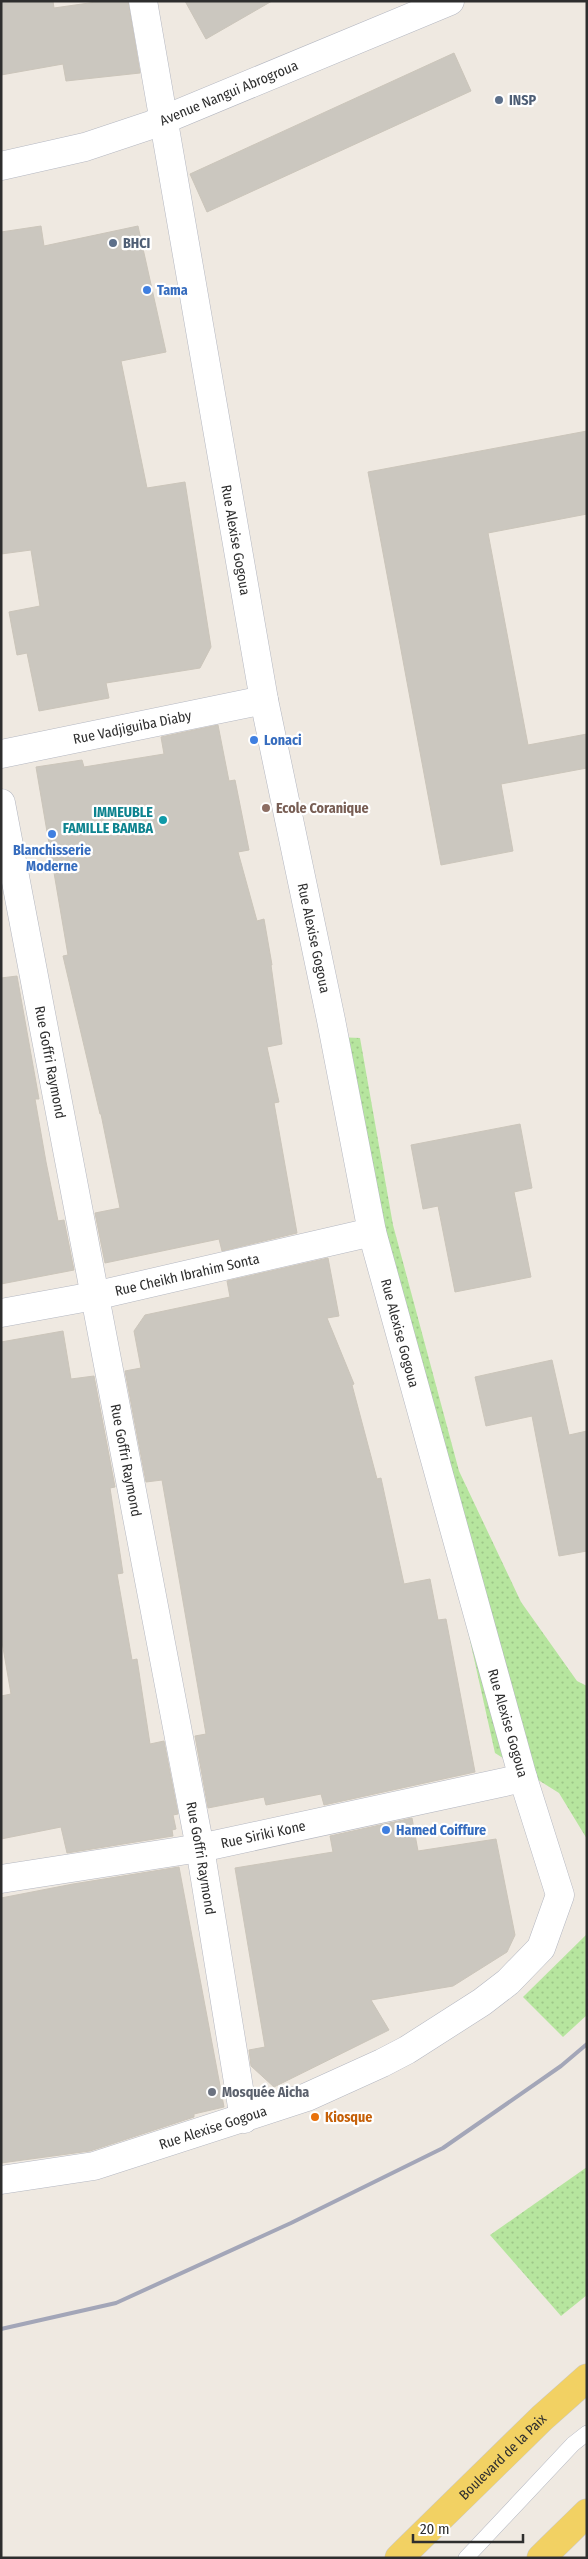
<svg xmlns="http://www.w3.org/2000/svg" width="588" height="2559" font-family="'Fira Sans Condensed',sans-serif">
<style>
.grass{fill:url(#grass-dots)}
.building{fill:#cbc7bf;stroke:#cbc5ba}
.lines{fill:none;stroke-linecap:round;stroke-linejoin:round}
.lane-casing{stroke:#b4b7c1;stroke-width:16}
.street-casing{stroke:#b4b7c1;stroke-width:29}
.secondary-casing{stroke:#b4b7c1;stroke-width:29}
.primary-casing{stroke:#c9c9c9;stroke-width:29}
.lane{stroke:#fff;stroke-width:15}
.street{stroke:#fff;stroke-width:28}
.secondary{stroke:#fff;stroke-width:28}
.primary{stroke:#f2d163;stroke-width:28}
.rail{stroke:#a3a6b8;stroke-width:4}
.service-dot{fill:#5c6f8a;stroke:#fff;stroke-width:2}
.shop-dot{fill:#3f7fe0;stroke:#fff;stroke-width:2}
.education-dot{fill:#8d6e63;stroke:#fff;stroke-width:2}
.culture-dot{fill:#0f9aa8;stroke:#fff;stroke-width:2}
.worship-dot{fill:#6b7280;stroke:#fff;stroke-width:2}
.food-dot{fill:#e8710a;stroke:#fff;stroke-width:2}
.labels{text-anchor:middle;stroke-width:4.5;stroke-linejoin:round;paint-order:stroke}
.street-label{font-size:14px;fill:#2e2e2e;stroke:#fff}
.service-label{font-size:14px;font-weight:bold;fill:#4e5e75;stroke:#fff;text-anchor:start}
.shop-label{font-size:14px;font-weight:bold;fill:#366cbe;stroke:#fff;text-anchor:start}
.education-label{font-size:14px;font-weight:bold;fill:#785e54;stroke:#fff;text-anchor:start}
.culture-label{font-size:14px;font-weight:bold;fill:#0d838f;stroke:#fff;text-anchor:end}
.worship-label{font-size:14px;font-weight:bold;fill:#5b616d;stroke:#fff;text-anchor:start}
.food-label{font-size:14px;font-weight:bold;fill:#c56008;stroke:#fff;text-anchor:start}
</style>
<defs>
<pattern id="grass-dots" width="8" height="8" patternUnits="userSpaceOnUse" patternTransform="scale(1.25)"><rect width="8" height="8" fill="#b6e59e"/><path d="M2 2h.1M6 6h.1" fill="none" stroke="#9dc588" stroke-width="1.8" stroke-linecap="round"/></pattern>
</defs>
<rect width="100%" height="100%" fill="#efe9e1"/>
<!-- grass -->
<g class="grass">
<polygon points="336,1037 360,1038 393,1225 459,1471 521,1602 577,1681 587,1686 587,1839 559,1793 495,1753"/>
<polygon points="587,1934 587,2015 563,2037 523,1997"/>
<polygon points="587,2167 587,2295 561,2316 490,2235"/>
</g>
<!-- building -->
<g class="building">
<polygon points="1,1 53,1 54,8 103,1 128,1 140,73 66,81 63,64 1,75"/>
<polygon points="185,1 272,1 206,39"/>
<polygon points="454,53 471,91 207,212 190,174"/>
<polygon points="41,226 44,246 138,226 166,352 121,361 147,488 185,482 211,647 200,668 106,683 109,698 39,711 27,653 17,655 9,612 40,606 31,550 1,554 1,232"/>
<polygon points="587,431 587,514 488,533 528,745 587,734 587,768 501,784 513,851 441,865 368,472"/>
<polygon points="218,725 229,781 235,780 249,850 238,852 257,921 264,919 272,965 271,965 282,1044 267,1047 279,1102 274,1103 297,1233 222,1251 219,1239 105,1263 95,1213 120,1208 101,1114 100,1114 63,956 68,955 36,767 82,760 84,767 164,754 161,737"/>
<polygon points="17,976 39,1099 35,1099 46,1162 58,1221 64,1220 74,1270 1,1284 1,978"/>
<polygon points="520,1124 532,1188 514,1192 531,1277 455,1292 438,1206 423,1209 411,1145"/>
<polygon points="328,1258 339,1316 327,1318 354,1384 352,1385 377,1479 381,1478 404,1584 430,1579 438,1620 446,1619 475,1772 324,1805 321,1794 266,1805 264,1797 208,1808 195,1736 206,1734 162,1480 146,1482 125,1371 141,1368 134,1331 145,1315 230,1297 227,1281"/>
<polygon points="63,1331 71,1379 94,1376 115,1487 110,1488 123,1573 117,1574 132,1660 137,1659 150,1744 164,1741 178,1814 173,1815 176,1829 172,1830 173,1836 67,1853 61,1827 1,1839 1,1696 11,1694 1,1636 1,1342"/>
<polygon points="552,1360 569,1435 587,1431 587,1551 559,1556 532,1416 486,1426 475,1377"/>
<polygon points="412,1818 418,1851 496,1839 515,1935 507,1952 453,1986 371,2000 389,2030 274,2087 251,2066 249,2050 265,2047 235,1868 333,1852 330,1836"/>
<polygon points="179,1867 224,2107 194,2114 194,2117 90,2151 1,2163 1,1898 73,1884"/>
</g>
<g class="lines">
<defs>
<polyline id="lane" points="466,2558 573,2444 587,2433"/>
<g id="street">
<path id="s1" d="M1 754 264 700"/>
<path id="s2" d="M1 803 200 1848 244 2119"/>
<path id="s3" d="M1 1313 94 1296 372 1232"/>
<path id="s4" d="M1 1879 200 1848 523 1778"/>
<path id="s5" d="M1 2180 94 2166 307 2097 382 2063 407 2050 482 2002 508 1982 541 1948 560 1895 523 1778 372 1232 331 1020 264 700 143 1"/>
</g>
<g id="secondary">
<path id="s6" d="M1 166 85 147 151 125 450 1"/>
</g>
<g id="primary">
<path id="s7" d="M399 2558 542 2418 587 2378"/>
<polyline points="541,2558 587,2513"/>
</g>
</defs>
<!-- lane casing -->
<use href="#lane" class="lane-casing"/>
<!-- street casing -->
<use href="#street" class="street-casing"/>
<!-- secondary casing -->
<use href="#secondary" class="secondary-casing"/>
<!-- primary casing -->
<use href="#primary" class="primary-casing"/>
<!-- lane -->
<use href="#lane" class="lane"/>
<!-- street -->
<use href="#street" class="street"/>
<!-- secondary -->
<use href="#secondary" class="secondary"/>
<!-- primary -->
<use href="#primary" class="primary"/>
<!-- rail -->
<polyline class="rail" points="1,2329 116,2303 291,2223 443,2148 561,2066 587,2044"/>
</g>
<!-- markers -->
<g class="service-dot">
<circle cx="499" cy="100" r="5"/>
<circle cx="113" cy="243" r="5"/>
</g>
<g class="shop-dot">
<circle cx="147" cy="290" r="5"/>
<circle cx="254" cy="740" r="5"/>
<circle cx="52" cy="834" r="5"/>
<circle cx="386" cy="1830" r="5"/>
</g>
<circle class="education-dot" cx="266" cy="808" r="5"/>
<circle class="culture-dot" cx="163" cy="820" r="5"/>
<circle class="worship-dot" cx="212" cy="2092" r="5"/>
<circle class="food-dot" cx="315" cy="2117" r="5"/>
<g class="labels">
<!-- street labels -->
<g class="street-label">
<text dy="5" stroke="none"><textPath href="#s6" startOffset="240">Avenue Nangui Abrogroua</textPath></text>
<text transform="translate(236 540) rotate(80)" y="5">Rue Alexise Gogoua</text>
<text dy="5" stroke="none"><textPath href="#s1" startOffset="134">Rue Vadjiguiba Diaby</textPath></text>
<text transform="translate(314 938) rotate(78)" y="5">Rue Alexise Gogoua</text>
<text dy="5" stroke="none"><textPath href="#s2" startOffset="264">Rue Goffri Raymond</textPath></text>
<text dy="5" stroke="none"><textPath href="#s3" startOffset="190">Rue Cheikh Ibrahim Sonta</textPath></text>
<text transform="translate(400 1333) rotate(75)" y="5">Rue Alexise Gogoua</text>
<text dy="5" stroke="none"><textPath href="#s2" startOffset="669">Rue Goffri Raymond</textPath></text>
<text transform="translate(508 1723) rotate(74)" y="5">Rue Alexise Gogoua</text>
<text dy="5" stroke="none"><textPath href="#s4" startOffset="266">Rue Siriki Kone</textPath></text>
<text dy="5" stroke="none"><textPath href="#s2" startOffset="1074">Rue Goffri Raymond</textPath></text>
<text dy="5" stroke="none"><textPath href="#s5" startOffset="219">Rue Alexise Gogoua</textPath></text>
<text dy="5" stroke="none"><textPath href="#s7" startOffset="145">Boulevard de la Paix</textPath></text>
</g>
<!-- service labels -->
<g class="service-label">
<text x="509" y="105">INSP</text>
<text x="123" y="248">BHCI</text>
</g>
<!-- shop labels -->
<g class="shop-label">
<text x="157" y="295">Tama</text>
<text x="264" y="745">Lonaci</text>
<text x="52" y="855" text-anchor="middle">Blanchisserie<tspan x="52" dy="16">Moderne</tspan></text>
<text x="396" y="1835">Hamed Coiffure</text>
</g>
<!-- education labels -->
<g class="education-label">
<text x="276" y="813">Ecole Coranique</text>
</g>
<!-- culture labels -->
<g class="culture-label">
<text x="153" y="817">IMMEUBLE<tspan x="153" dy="16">FAMILLE BAMBA</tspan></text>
</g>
<!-- worship labels -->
<g class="worship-label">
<text x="222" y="2097">Mosquée Aicha</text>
</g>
<!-- food labels -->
<g class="food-label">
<text x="325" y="2122">Kiosque</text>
</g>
</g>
<!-- border -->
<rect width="588" height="2559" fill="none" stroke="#2e2e2e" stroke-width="5"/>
<!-- scale -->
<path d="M413 2534v8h110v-8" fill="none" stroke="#2e2e2e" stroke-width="2.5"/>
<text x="420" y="2534" font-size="15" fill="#2e2e2e" stroke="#ffffff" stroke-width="4" paint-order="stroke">20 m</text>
</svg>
